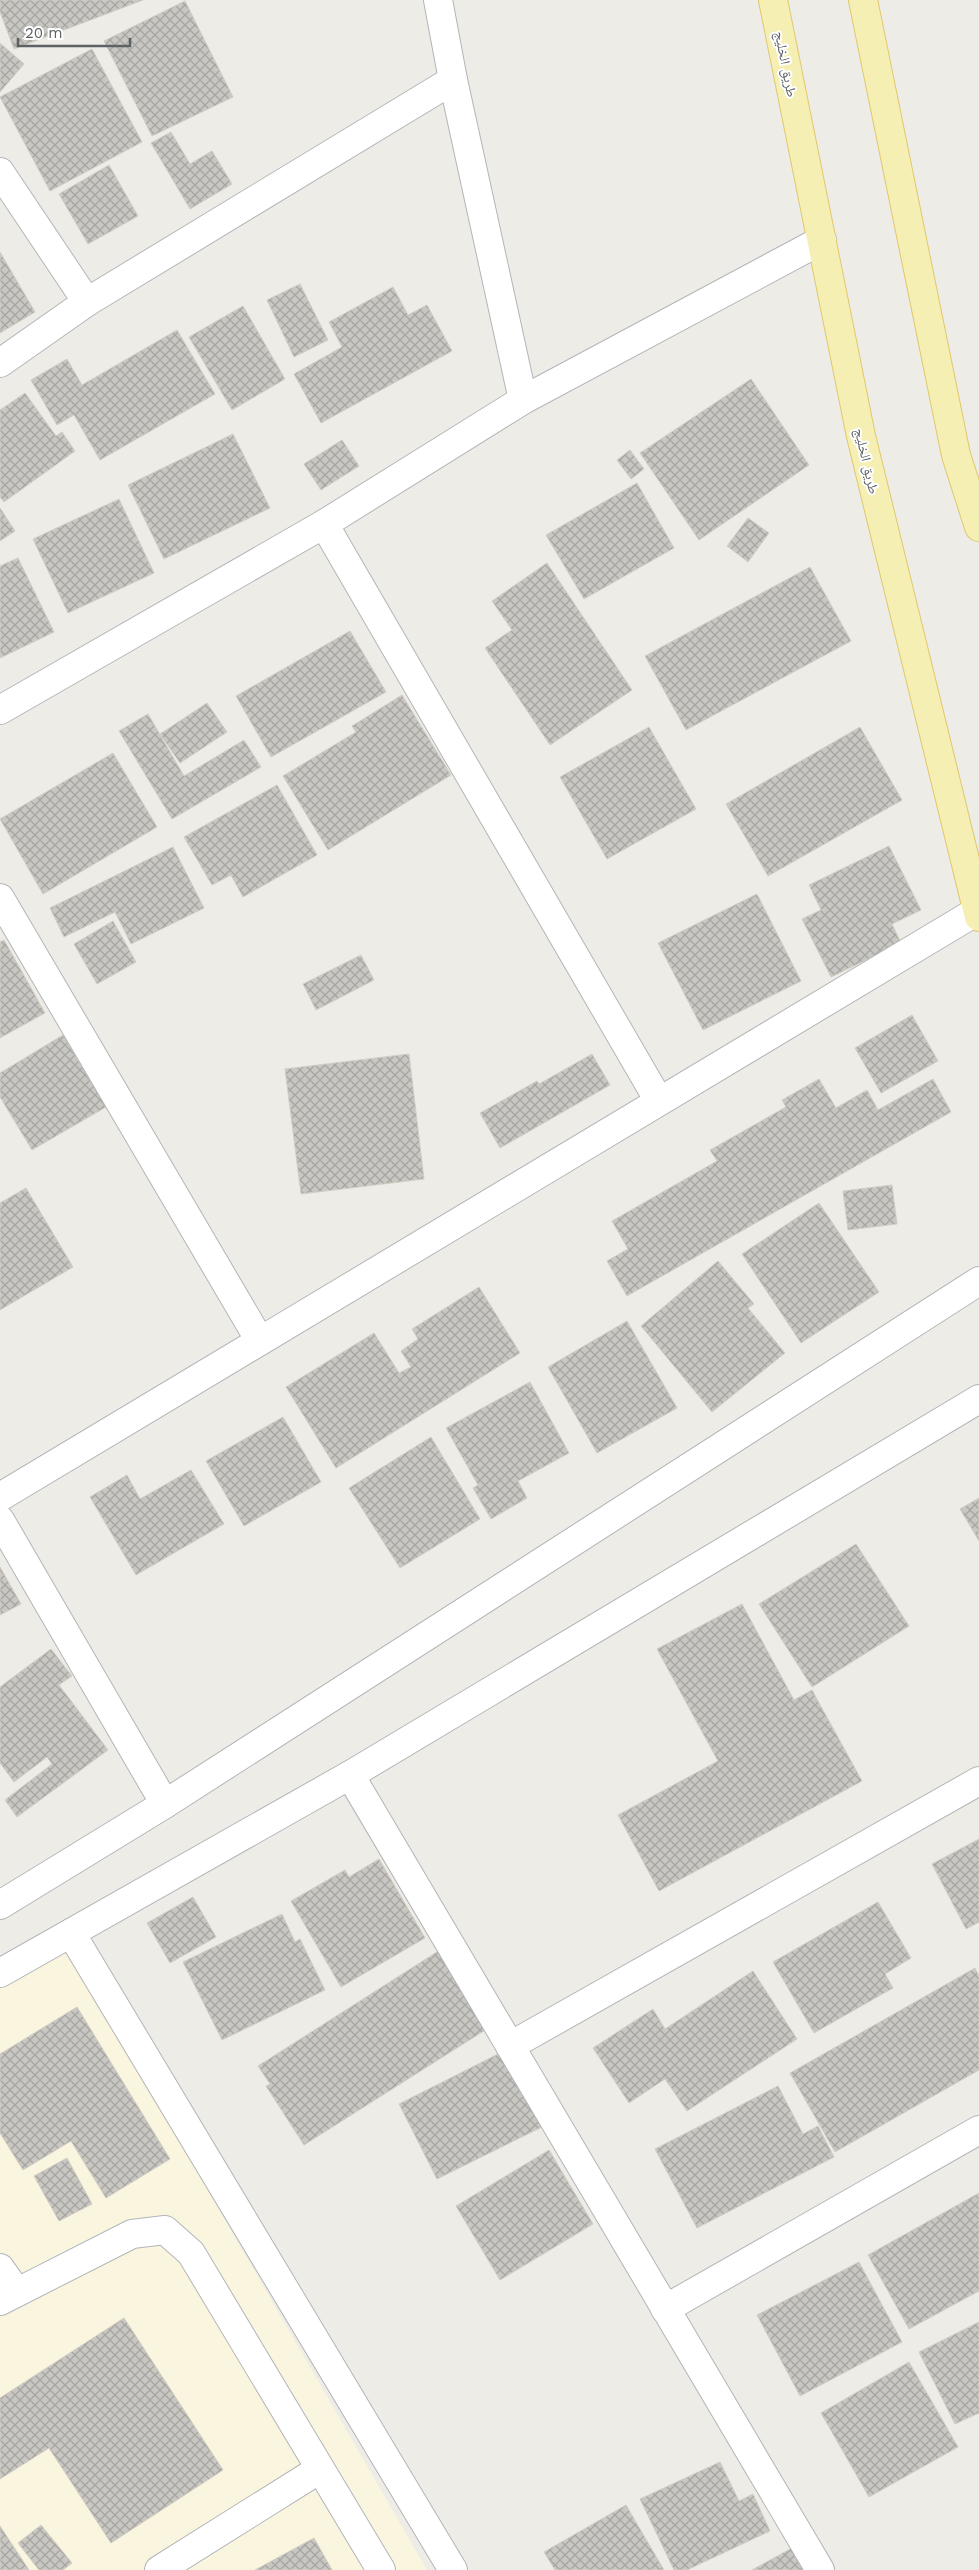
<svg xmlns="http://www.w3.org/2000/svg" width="979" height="2570" font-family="'Work Sans','Noto Naskh Arabic',sans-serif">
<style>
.commercial{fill:#faf5de}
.building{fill:url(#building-cross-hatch);stroke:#d2cec5}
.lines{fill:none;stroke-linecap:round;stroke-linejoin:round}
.minor-casing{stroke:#b3b5b9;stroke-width:30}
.secondary-casing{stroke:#b2b4b8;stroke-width:30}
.primary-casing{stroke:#e0c86c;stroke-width:30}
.minor{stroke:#fff;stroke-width:28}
.secondary{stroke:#fff;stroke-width:28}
.primary{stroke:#f5efb3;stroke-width:28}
.labels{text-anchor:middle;stroke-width:4;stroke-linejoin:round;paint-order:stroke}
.street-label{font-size:14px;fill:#5d6064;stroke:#fff}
</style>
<defs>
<pattern id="building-cross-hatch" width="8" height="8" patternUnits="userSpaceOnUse" patternTransform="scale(1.25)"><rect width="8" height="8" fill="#c9c7c2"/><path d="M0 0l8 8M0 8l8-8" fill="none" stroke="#a6a5a1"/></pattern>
</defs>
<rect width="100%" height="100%" fill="#eeece6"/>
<!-- commercial -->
<polygon class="commercial" points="66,1944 427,2570 0,2570 0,1984"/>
<!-- building -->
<g class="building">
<polygon points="0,0 143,0 14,49 0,12"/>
<polygon points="185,1 233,97 152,136 104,41"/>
<polygon points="0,43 24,64 0,92"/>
<polygon points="92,49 142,142 50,191 0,97"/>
<polygon points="171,132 190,164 212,151 232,184 190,209 151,143"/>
<polygon points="109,165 138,216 88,244 59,194"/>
<polygon points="0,252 35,312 0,333"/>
<polygon points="300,284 328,340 294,357 267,300"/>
<polygon points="393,287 408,315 427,305 452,351 321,423 294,374 342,347 329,322"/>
<polygon points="243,306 285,379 232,410 189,337"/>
<polygon points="177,330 215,394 100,460 74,415 57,425 31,380 67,359 82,385"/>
<polygon points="751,379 809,465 699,540 640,453"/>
<polygon points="25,393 56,436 62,432 75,451 4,502 0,497 0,410"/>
<polygon points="233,434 270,508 164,559 128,485"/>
<polygon points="342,440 359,466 321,490 304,464"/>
<polygon points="630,450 644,469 631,479 617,460"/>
<polygon points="637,483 674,548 584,599 546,535"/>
<polygon points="119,499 154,573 68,613 33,539"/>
<polygon points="0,508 15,531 0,541"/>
<polygon points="748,518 769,533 748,562 727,546"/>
<polygon points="18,558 54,632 0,658 0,566"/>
<polygon points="547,563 632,690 550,745 485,648 512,630 492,601"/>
<polygon points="810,567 851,641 686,730 645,656"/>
<polygon points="350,631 386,692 271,757 236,696"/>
<polygon points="402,695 451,775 328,850 283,776 356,732 352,726"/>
<polygon points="207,703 227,732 180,763 160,734"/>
<polygon points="148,714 184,776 244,740 261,767 172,819 119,731"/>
<polygon points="649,727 696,809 607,859 560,777"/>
<polygon points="860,727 902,800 768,876 726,804"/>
<polygon points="113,753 157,827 43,894 0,819"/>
<polygon points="277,785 317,855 243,897 231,875 212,885 184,837"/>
<polygon points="889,846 921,910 892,924 901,943 831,977 802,919 821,910 809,885"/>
<polygon points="173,847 204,908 131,944 115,912 64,937 50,908"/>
<polygon points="757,894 801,981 703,1030 658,943"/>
<polygon points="113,921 136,962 97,984 74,944"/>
<polygon points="4,940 45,1013 0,1038 0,942"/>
<polygon points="361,955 374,980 316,1010 303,984"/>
<polygon points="912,1015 938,1061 881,1093 855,1048"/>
<polygon points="63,1035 106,1107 32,1150 0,1097 0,1073"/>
<polygon points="409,1054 424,1179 301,1194 285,1069"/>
<polygon points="592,1054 610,1085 500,1148 480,1113 537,1081 539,1084"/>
<polygon points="819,1079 836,1108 867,1090 878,1110 933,1079 951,1112 627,1296 607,1261 628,1249 612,1221 717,1161 710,1150 786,1107 782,1100"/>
<polygon points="892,1185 897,1224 848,1230 843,1191"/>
<polygon points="26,1188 73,1267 0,1310 0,1203"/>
<polygon points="819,1203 879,1292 801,1343 742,1254"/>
<polygon points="718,1261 754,1304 748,1308 785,1353 712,1412 641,1326"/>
<polygon points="479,1287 520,1353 336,1468 286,1387 374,1333 399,1373 411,1367 401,1351 418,1339 412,1329"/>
<polygon points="627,1321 677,1408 597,1453 548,1367"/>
<polygon points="530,1382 569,1453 518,1481 527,1498 491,1519 473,1488 478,1485 446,1428"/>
<polygon points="283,1417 321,1482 244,1526 206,1461"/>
<polygon points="431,1437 480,1519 400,1568 349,1488"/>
<polygon points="191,1470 224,1524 136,1575 90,1497 127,1475 140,1499"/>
<polygon points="979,1498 979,1541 960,1509"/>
<polygon points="856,1544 909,1626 812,1687 759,1604"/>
<polygon points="0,1567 21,1604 0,1615"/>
<polygon points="742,1604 794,1700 812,1690 862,1781 659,1891 618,1815 718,1761 657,1649"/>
<polygon points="51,1649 72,1676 59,1685 108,1750 17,1817 5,1800 52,1764 47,1757 14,1782 0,1763 0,1687"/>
<polygon points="979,1839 979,1922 966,1929 932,1864"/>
<polygon points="379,1859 425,1938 341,1987 291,1901 345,1870 349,1877"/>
<polygon points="193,1897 216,1937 170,1963 147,1923"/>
<polygon points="878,1902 911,1958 885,1974 893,1988 814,2033 773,1962"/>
<polygon points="282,1914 295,1942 300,1939 325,1990 222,2040 183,1962"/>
<polygon points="440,1950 490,2027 304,2145 266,2086 270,2084 258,2066"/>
<polygon points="975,1968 979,1976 979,2070 835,2152 790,2073"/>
<polygon points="753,1971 797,2039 687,2111 665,2079 629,2103 593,2048 653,2009 665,2029"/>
<polygon points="77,2007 170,2159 106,2198 71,2141 23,2170 0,2133 0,2054"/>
<polygon points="504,2051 542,2127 437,2179 399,2104"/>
<polygon points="778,2086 803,2134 818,2126 834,2157 697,2228 655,2149"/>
<polygon points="549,2150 593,2224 500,2280 456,2206"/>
<polygon points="67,2158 92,2204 59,2221 34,2176"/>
<polygon points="979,2193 979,2291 909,2329 868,2255"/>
<polygon points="859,2262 902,2342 800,2396 757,2315"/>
<polygon points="124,2318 223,2470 111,2543 49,2448 0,2479 0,2398"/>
<polygon points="979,2322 979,2413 955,2424 919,2352"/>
<polygon points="909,2362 958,2447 869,2497 821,2413"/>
<polygon points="720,2462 739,2501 753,2494 770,2531 687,2570 674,2570 640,2499"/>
<polygon points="626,2505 664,2570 555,2570 544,2552"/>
<polygon points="41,2525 72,2563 63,2570 39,2570 18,2543"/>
<polygon points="0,2526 29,2570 0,2570"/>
<polygon points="314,2538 332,2570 255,2570"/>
<polygon points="792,2548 804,2570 752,2570"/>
</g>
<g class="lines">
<defs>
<g id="minor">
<polyline points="438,0 453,80 523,400"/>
<polyline points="0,172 87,302"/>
<polyline points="0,363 87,302 453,80"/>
<polyline points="324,524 659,1101"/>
<polyline points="0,710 324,524 523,400 822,240"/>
<polyline points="0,898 260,1341"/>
<polyline points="0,1497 977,911"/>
<polyline points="0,1520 165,1804"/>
<polyline points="350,1775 820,2570"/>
<polyline points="71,1933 453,2570"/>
<polyline points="510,2046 979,1781"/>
<polyline points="0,2268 17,2292"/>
<polyline points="0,2301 132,2234 165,2230 191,2253 381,2570"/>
<polyline points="665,2309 979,2130"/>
<polyline points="159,2570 320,2469"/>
</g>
<g id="secondary">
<polyline points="0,1905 165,1804 979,1281"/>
<polyline points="0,1973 350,1775 979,1399"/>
</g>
<g id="primary">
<polyline points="773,0 861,436 979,917"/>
<polyline points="863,0 956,455 979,527"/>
</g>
</defs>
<!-- minor casing -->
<use href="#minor" class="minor-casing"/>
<!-- secondary casing -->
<use href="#secondary" class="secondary-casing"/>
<!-- primary casing -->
<use href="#primary" class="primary-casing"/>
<!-- minor -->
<use href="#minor" class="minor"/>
<!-- secondary -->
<use href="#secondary" class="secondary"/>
<!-- primary -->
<use href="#primary" class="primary"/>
</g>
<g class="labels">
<!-- street labels -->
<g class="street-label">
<text transform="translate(786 64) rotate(79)" y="5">طريق الخليج</text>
<text transform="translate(867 461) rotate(77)" y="5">طريق الخليج</text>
</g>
</g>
<!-- scale -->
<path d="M18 38v8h112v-8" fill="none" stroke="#5d6064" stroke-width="2.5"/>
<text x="25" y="38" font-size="15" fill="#5d6064" stroke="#ffffff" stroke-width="4" paint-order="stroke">20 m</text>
</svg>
